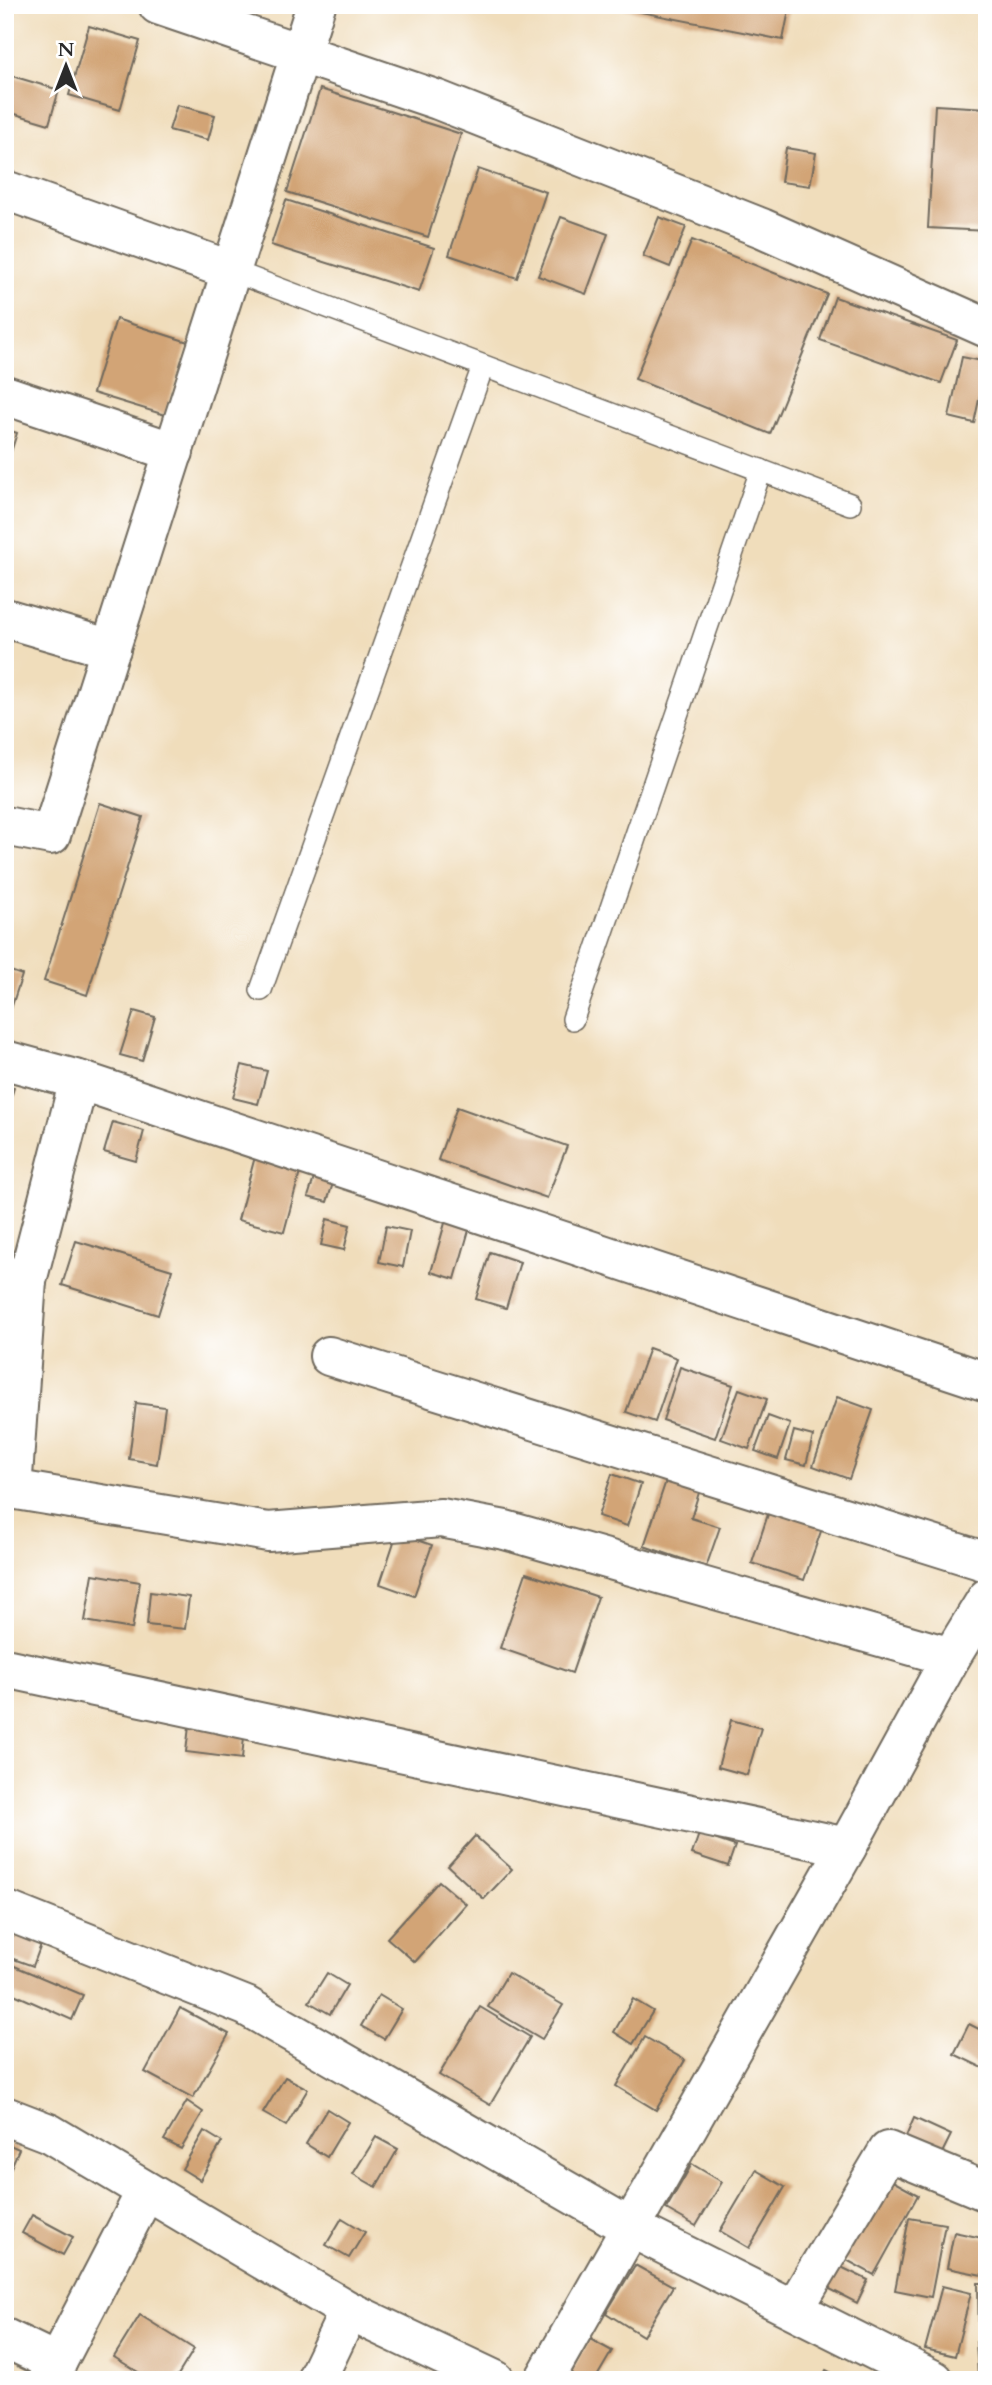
<svg xmlns="http://www.w3.org/2000/svg" width="992" height="2385" font-family="Cardo,serif">
<style>
.building{fill:#d2a476}
.lines{fill:none;stroke-linecap:round;stroke-linejoin:round}
.service-casing{stroke:#70695d;stroke-width:24}
.minor-casing{stroke:#70695d;stroke-width:42}
.service{stroke:#fff;stroke-width:21}
.minor{stroke:#fff;stroke-width:38}
</style>
<rect width="100%" height="100%" fill="#fff"/>
<filter id="ink" filterUnits="userSpaceOnUse"><feTurbulence type="fractalNoise" baseFrequency=".0143" numOctaves="2"/><feDisplacementMap in="SourceGraphic" scale="14" xChannelSelector="R" yChannelSelector="G"/><feConvolveMatrix kernelMatrix="1 2 1 2 8 2 1 2 1" color-interpolation-filters="sRGB"/></filter>
<filter id="wash" filterUnits="userSpaceOnUse"><feTurbulence type="fractalNoise" baseFrequency=".00686" numOctaves="4" result="noise"/><feDisplacementMap in="SourceGraphic" scale="28" xChannelSelector="R" yChannelSelector="G"/><feGaussianBlur stdDeviation="1.57" result="paint"/><feColorMatrix in="noise" values="0 0 0 0 0 0 0 0 0 0 0 0 0 0 0 0 0 1.4 0 .05"/><feComposite in="paint" operator="in"/></filter>
<g filter="url(#wash)">
<rect width="100%" height="100%" fill="#f0ddbb"/>
<g id="blocks">
<!-- building -->
<g class="building">
<polygon points="620,5 790,5 783,40 620,8"/>
<polygon points="89,26 140,41 120,110 69,95"/>
<polygon points="12,76 59,90 49,124 5,111 5,97"/>
<polygon points="320,89 461,134 428,237 287,192"/>
<polygon points="177,105 215,115 208,140 169,130"/>
<polygon points="935,105 987,108 987,231 928,228"/>
<polygon points="786,148 816,153 810,186 781,182"/>
<polygon points="478,169 546,192 517,278 449,255"/>
<polygon points="286,200 434,248 419,292 271,245"/>
<polygon points="561,217 608,234 586,294 538,276"/>
<polygon points="659,217 686,227 670,267 643,256"/>
<polygon points="692,240 827,294 770,434 635,379"/>
<polygon points="835,297 957,340 941,383 820,340"/>
<polygon points="116,319 188,342 165,415 93,393"/>
<polygon points="962,357 987,362 974,423 949,417"/>
<polygon points="5,429 17,433 6,468 5,468"/>
<polygon points="100,803 143,817 87,995 44,981"/>
<polygon points="5,969 22,975 8,1018 5,1017"/>
<polygon points="134,1011 155,1017 142,1061 120,1055"/>
<polygon points="242,1065 267,1071 258,1104 233,1098"/>
<polygon points="5,1086 14,1088 6,1113 5,1113"/>
<polygon points="457,1107 567,1146 547,1198 438,1160"/>
<polygon points="113,1122 144,1131 136,1161 104,1152"/>
<polygon points="256,1153 302,1165 284,1232 238,1220"/>
<polygon points="315,1175 334,1180 327,1202 308,1197"/>
<polygon points="447,1216 471,1223 455,1279 431,1272"/>
<polygon points="327,1219 350,1225 344,1250 321,1245"/>
<polygon points="386,1226 410,1231 403,1267 379,1262"/>
<polygon points="76,1241 172,1270 158,1315 62,1285"/>
<polygon points="490,1252 520,1262 506,1308 476,1299"/>
<polygon points="649,1348 677,1358 655,1422 626,1412"/>
<polygon points="680,1367 733,1385 715,1438 663,1420"/>
<polygon points="739,1389 767,1399 749,1449 721,1439"/>
<polygon points="837,1397 873,1410 849,1479 813,1466"/>
<polygon points="136,1403 165,1407 157,1464 129,1459"/>
<polygon points="768,1416 790,1424 778,1459 755,1451"/>
<polygon points="794,1431 813,1436 806,1465 786,1460"/>
<polygon points="669,1472 702,1483 691,1518 720,1527 706,1567 644,1546"/>
<polygon points="612,1474 641,1484 627,1526 598,1516"/>
<polygon points="774,1496 827,1514 804,1580 752,1563"/>
<polygon points="397,1533 432,1545 414,1596 380,1584"/>
<polygon points="526,1573 598,1597 572,1673 500,1648"/>
<polygon points="93,1574 140,1582 132,1629 85,1621"/>
<polygon points="150,1592 189,1597 185,1629 147,1625"/>
<polygon points="190,1718 245,1725 242,1759 186,1752"/>
<polygon points="731,1720 761,1728 747,1775 718,1767"/>
<polygon points="699,1834 735,1846 728,1866 692,1854"/>
<polygon points="475,1836 512,1869 484,1899 448,1866"/>
<polygon points="439,1881 466,1904 415,1962 387,1938"/>
<polygon points="5,1916 46,1931 33,1966 5,1956"/>
<polygon points="5,1962 83,1995 72,2020 5,1990"/>
<polygon points="327,1973 347,1985 330,2014 309,2002"/>
<polygon points="508,1973 563,2005 542,2039 488,2007"/>
<polygon points="379,1995 402,2009 384,2039 361,2026"/>
<polygon points="633,1999 653,2011 633,2044 614,2032"/>
<polygon points="480,2007 530,2037 490,2105 439,2075"/>
<polygon points="180,2008 229,2034 193,2098 145,2072"/>
<polygon points="969,2024 987,2033 987,2070 954,2054"/>
<polygon points="645,2037 685,2060 656,2110 616,2086"/>
<polygon points="285,2077 308,2089 286,2126 263,2113"/>
<polygon points="187,2101 203,2112 181,2149 164,2140"/>
<polygon points="327,2109 348,2122 327,2157 306,2144"/>
<polygon points="914,2118 951,2135 941,2155 905,2139"/>
<polygon points="204,2131 222,2142 200,2180 182,2169"/>
<polygon points="376,2137 398,2149 376,2187 353,2174"/>
<polygon points="5,2143 19,2149 5,2181"/>
<polygon points="692,2164 722,2182 696,2226 666,2209"/>
<polygon points="756,2170 785,2187 749,2248 720,2231"/>
<polygon points="887,2178 918,2195 874,2275 843,2258"/>
<polygon points="32,2215 73,2237 63,2255 22,2233"/>
<polygon points="342,2218 365,2232 349,2258 326,2245"/>
<polygon points="909,2218 945,2224 931,2297 895,2290"/>
<polygon points="954,2232 987,2239 987,2276 947,2268"/>
<polygon points="635,2265 673,2286 643,2336 606,2313"/>
<polygon points="837,2265 868,2280 857,2303 826,2287"/>
<polygon points="978,2283 987,2283 987,2340 979,2340"/>
<polygon points="942,2286 971,2293 955,2356 925,2349"/>
<polygon points="140,2315 194,2349 175,2380 151,2380 114,2357"/>
<polygon points="590,2339 612,2351 595,2380 567,2380"/>
<polygon points="976,2342 987,2342 987,2376 978,2376"/>
<polygon points="826,2370 845,2380 821,2380"/>
</g>
</g>
</g>
<g filter="url(#ink)">
<use href="#blocks" fill-opacity="0" stroke="#70695d" stroke-width="2"/>
<g class="lines">
<defs>
<g id="service">
<polyline points="232,271 850,504"/>
<polyline points="261,990 483,366"/>
<polyline points="573,1019 761,470"/>
</g>
<g id="minor">
<polyline points="158,5 438,100 762,228 987,328"/>
<polyline points="5,190 232,271"/>
<polyline points="5,395 174,452"/>
<polyline points="5,618 111,649"/>
<polyline points="5,826 51,835 316,5"/>
<polyline points="5,1060 79,1080 987,1382"/>
<polyline points="5,1275 27,1281 79,1080"/>
<polyline points="329,1356 987,1562"/>
<polyline points="5,1488 268,1532 441,1518 505,1530 951,1657"/>
<polyline points="12,1490 27,1281"/>
<polyline points="5,1668 847,1847"/>
<polyline points="5,1910 246,2006 631,2228 934,2380"/>
<polyline points="5,2116 49,2133 349,2311 495,2380"/>
<polyline points="794,2309 888,2151 987,2192"/>
<polyline points="5,2338 57,2363"/>
<polyline points="48,2380 146,2191"/>
<polyline points="316,2380 349,2311"/>
<polyline points="544,2380 847,1847 951,1657 987,1598"/>
</g>
</defs>
<!-- service casing -->
<use href="#service" class="service-casing"/>
<!-- minor casing -->
<use href="#minor" class="minor-casing"/>
<!-- service -->
<use href="#service" class="service"/>
<!-- minor -->
<use href="#minor" class="minor"/>
</g>
</g>
<!-- margin -->
<rect width="992" height="2385" fill="none" stroke="#fff" stroke-width="28"/>
<!-- north arrow -->
<g transform="translate(66 66)" stroke="#ffffff" stroke-width="5" paint-order="stroke">
<path d="M0-5L12 26L0 18L-12 26Z" fill="#2b2b2b"/>
<text y="-10" font-size="19" font-weight="bold" text-anchor="middle" fill="#2b2b2b">N</text>
</g>
</svg>
